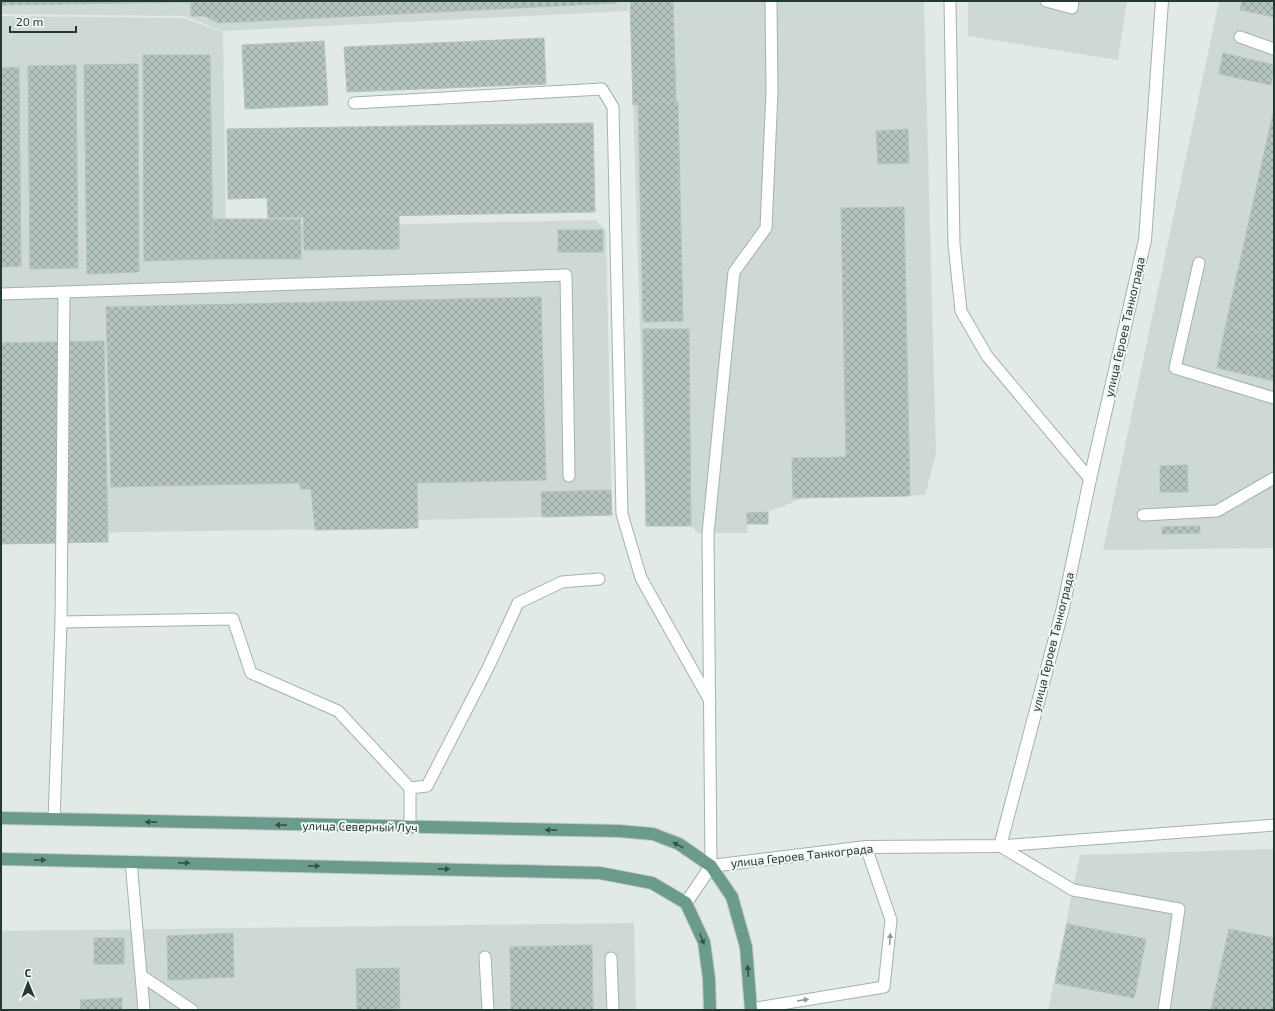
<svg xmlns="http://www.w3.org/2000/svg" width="1275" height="1011" font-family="'Exo 2',sans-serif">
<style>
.built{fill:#cfd9d4}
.building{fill:url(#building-cross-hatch);stroke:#b4c3bc}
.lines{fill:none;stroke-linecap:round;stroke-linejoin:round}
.lane-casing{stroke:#a4b1ac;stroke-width:13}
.street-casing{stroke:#a4b1ac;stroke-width:14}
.primary-casing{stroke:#c1c8c6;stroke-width:14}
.lane{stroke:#fff;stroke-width:11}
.street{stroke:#fff;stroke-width:12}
.primary{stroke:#6a9b8d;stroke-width:12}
.oneway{fill:#355249}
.oneway2{fill:#919c98}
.labels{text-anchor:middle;stroke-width:4;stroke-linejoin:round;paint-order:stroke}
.street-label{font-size:12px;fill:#233932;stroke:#f1f7f4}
</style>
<defs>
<pattern id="building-cross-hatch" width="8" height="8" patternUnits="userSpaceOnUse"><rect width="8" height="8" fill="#b6c4be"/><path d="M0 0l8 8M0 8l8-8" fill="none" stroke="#94a09b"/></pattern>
</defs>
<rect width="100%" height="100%" fill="#e1eae5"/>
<!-- built -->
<g class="built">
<polygon points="1,1 628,1 628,11 223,31 184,16 1,14"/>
<polygon points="630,1 924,1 936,454 925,495 806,497 768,512 768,524 747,524 748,533 698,533 691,526 646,526"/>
<polygon points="968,1 1127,1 1118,60 968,36"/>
<polygon points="1219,1 1274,1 1274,548 1103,550"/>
<polygon points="1,16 183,18 223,32 226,228 596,220 606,231 612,515 418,520 418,528 62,533 1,537"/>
<polygon points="1274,849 1274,1010 1048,1010 1080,855"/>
<polygon points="634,923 636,1010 1,1010 1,931"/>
</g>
<!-- building -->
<g class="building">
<polygon points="1,1 617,1 617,3 219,23 205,16 191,16 191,2 1,5"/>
<polygon points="630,1 673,1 676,103 633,105"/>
<polygon points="1242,1 1274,1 1274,17 1240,10"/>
<polygon points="544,38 546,84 347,92 344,47"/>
<polygon points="324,41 328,105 245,109 242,45"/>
<polygon points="1223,53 1274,65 1271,85 1219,74"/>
<polygon points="143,55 210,55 213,259 144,261"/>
<polygon points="138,64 139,272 87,274 84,65"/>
<polygon points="76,65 78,268 30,269 28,66"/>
<polygon points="19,67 21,266 1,267 1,68"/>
<polygon points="678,101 683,321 643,322 638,102"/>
<polygon points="1274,109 1274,335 1226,324"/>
<polygon points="593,123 595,212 268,218 267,198 228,199 227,129"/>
<polygon points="908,129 909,163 878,164 876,131"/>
<polygon points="904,207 910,496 793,498 792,458 846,457 841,208"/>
<polygon points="399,214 399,249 304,250 303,215"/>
<rect x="213" y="219" width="88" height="40"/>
<rect x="558" y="230" width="45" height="22"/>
<polygon points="541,297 546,480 417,483 418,528 315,530 311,489 300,489 300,483 111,487 106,307"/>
<polygon points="1226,324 1274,335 1274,381 1217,368"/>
<polygon points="643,329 689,329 691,526 646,526"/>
<polygon points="104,341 108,542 1,544 1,343"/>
<polygon points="1187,465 1188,492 1160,492 1160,466"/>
<polygon points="611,490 612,515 542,517 541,492"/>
<polygon points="768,512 768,524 747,524 747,513"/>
<polygon points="1200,526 1200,533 1162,534 1162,527"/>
<polygon points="1067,924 1146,939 1134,998 1055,983"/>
<polygon points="1229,929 1274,938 1274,1010 1211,1010"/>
<polygon points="233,933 234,977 168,980 167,936"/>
<rect x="94" y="938" width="30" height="26"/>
<polygon points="592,945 593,1010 511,1010 510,947"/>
<polygon points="399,968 400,1008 357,1010 356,969"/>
<polygon points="122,998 122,1010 81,1010 80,1000"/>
</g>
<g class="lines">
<defs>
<g id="lane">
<polyline points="950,1 954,244 961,311 987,356 1090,479"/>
<polyline points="1046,1 1072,8 1073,1"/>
<polyline points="1240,37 1274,49"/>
<polyline points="354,103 602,89 613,107 622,514 641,578 710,701"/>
<polyline points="1199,263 1175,368 1274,398"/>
<polyline points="1,294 64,292"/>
<polyline points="1143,515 1217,511 1274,478"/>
<polyline points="61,622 233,619 251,673 338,711 410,788"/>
<polyline points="54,820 61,622 64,292 566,275 569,476"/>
<polyline points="410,828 410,788 427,786 488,668 518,603 562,582 599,579"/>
<polyline points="1000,846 1073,890 1179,909 1164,1010"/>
<polyline points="1000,846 1274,825"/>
<polyline points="131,861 144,1010"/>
<polyline points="711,866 708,533 734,272 766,228 772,92 771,1"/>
<polyline points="485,957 488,1010"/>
<polyline points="611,958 613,1010"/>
<polyline points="142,976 192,1010"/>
<polyline points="751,1009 884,987 891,920 866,847"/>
</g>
<polyline id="street" points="686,903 711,866 866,847 1000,846 1063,608 1090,479 1145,240 1162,1"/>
<g id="primary">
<polyline points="1,818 619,831 653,834 679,844 711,866 732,897 746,947 751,1010"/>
<polyline points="1,859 600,873 652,883 686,903 704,942 709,979 710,1010"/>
</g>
</defs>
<!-- lane casing -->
<use href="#lane" class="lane-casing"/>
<!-- street casing -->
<use href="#street" class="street-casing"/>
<!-- primary casing -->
<use href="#primary" class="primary-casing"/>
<!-- lane -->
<use href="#lane" class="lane"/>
<!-- street -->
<use href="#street" class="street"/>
<!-- primary -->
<use href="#primary" class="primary"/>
</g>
<!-- one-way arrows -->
<defs><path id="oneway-solid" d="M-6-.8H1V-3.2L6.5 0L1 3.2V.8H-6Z"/></defs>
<g class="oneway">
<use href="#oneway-solid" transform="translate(151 822) rotate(-179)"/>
<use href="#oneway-solid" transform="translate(281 825) rotate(-179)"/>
<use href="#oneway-solid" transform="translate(551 830) rotate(-179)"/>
<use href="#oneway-solid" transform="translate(678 845) rotate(-152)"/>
<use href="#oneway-solid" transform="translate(40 860) rotate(1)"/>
<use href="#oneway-solid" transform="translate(184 863) rotate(1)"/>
<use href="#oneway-solid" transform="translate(314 866) rotate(1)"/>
<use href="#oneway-solid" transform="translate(444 869) rotate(1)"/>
<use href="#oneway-solid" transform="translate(702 939) rotate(68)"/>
<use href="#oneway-solid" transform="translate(748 971) rotate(-95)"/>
</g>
<g class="oneway2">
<use href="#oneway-solid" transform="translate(890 939) rotate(-86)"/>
<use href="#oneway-solid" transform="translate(803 1000) rotate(-9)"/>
</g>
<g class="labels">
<!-- street labels -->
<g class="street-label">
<text transform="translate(1125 327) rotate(-77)" y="4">улица Героев Танкограда</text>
<text transform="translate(1053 642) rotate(-76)" y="4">улица Героев Танкограда</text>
<text transform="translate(360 827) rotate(1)" y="4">улица Северный Луч</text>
<text transform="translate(802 856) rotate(-6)" y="4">улица Героев Танкограда</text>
</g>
</g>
<!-- border -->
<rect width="1275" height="1011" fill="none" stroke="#233932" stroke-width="4"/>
<!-- north arrow -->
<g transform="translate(28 983) rotate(359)" stroke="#f1f7f4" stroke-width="3" paint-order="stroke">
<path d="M0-3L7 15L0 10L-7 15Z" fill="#233932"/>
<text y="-6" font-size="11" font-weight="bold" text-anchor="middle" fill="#233932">С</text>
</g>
<!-- scale -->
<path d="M10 26v6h66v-6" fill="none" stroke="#233932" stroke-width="2"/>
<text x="16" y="26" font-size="12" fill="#233932" stroke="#f1f7f4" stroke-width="3" paint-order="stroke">20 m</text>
</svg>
